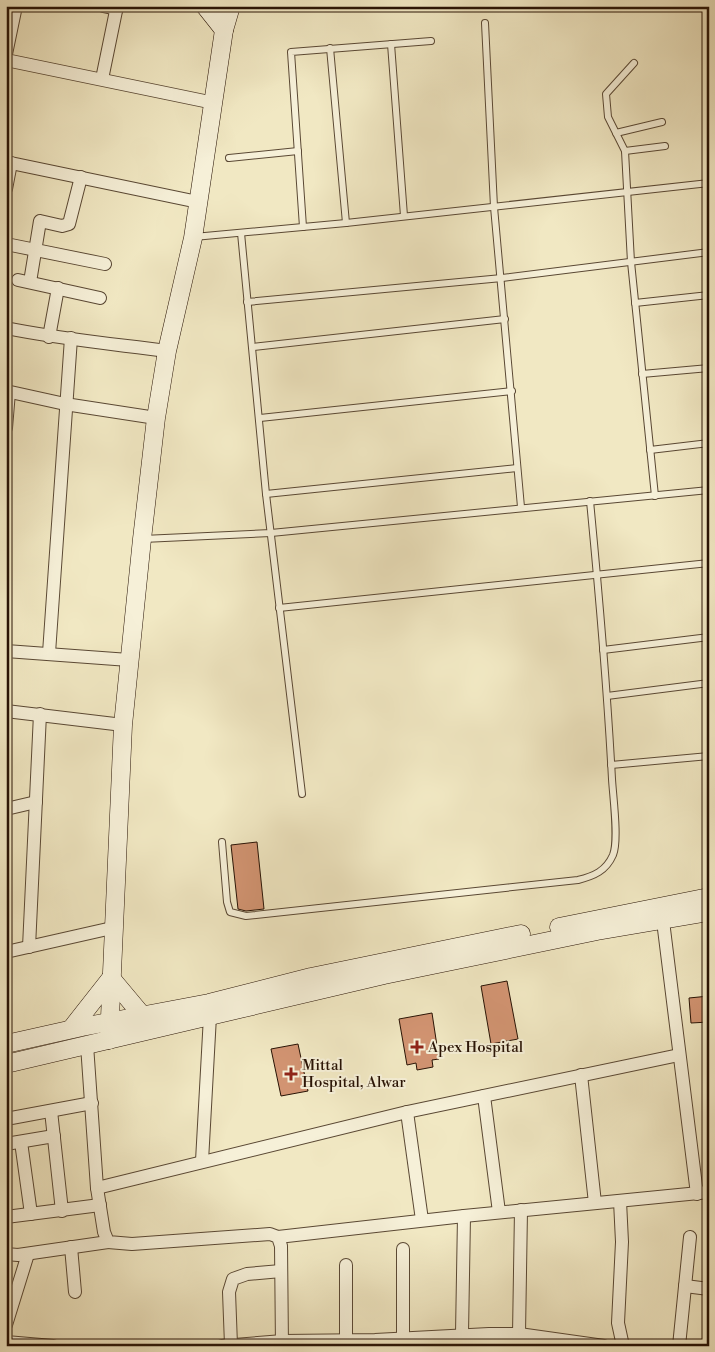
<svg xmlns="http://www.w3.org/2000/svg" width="715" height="1352" font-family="'Libre Bodoni',serif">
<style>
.building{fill:#d29472;stroke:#281305}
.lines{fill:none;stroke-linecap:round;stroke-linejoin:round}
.lane-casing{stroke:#5a4834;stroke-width:8}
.street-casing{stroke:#5a4834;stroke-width:14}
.secondary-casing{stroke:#281305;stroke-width:19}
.lane{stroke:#f6f0d8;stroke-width:6}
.street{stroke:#f6f0d8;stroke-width:12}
.secondary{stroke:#f6f0d8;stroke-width:18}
.poi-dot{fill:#8f2418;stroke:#f6f0d8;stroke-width:2}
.labels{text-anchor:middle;stroke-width:4;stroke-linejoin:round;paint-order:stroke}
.poi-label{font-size:15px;fill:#281305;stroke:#f6f0d8;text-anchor:start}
</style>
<rect width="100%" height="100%" fill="#f1e8c3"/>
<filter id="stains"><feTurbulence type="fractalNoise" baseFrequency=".004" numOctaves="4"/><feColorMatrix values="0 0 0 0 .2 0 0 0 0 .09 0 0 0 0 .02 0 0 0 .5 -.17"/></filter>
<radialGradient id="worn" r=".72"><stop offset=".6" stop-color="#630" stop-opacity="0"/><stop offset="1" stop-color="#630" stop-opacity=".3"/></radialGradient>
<!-- building -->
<g class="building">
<polygon points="257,842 264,909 246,911 238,909 231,845"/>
<polygon points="507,981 518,1039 491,1044 481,986"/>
<polygon points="709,996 709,1022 691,1023 689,998"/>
<polygon points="432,1013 439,1059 432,1060 433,1067 417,1070 416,1063 407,1065 399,1019"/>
<polygon points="298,1044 308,1091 281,1096 271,1049"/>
</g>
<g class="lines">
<defs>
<g id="lane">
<polyline points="485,23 494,207 521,507"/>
<polyline points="391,44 404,216"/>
<polyline points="330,48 346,223"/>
<polyline points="634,63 606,94 608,117 625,151 631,262 655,496"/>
<polyline points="616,133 662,122"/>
<polyline points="625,151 665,146"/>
<polyline points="229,158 298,151"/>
<polyline points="303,227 291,52 431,41"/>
<polyline points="241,233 266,494 302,794"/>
<polyline points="194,237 346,223 709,183"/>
<polyline points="247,302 502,278 709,252"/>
<polyline points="635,303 709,295"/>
<polyline points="253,347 505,319"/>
<polyline points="642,374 709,368"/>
<polyline points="260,418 512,391"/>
<polyline points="650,450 709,443"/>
<polyline points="266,494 517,468"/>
<polyline points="143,539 271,533 709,490"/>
<polyline points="279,608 709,563"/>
<polyline points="603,650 709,637"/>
<polyline points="607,696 709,683"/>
<polyline points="611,765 709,756"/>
<path d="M222 842 227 902 230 912 246 916 578 880C594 876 606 871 613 855 619 840 613 797 612 779 607 686 599 594 590 501"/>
</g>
<g id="street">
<polyline points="103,6 117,9"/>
<polyline points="6,54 16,6"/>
<polyline points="6,60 214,103"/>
<polyline points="102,79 117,6"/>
<polyline points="6,162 198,202"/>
<polyline points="6,189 11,163"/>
<polyline points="6,244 105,264"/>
<polyline points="18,280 100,298"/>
<polyline points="30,282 40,221 62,226 69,224 81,177"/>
<path d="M6 328C59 339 114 344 167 351"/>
<polyline points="49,337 58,288"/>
<polyline points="6,391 65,404 156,418"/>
<polyline points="6,428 9,392"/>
<polyline points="6,651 129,660"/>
<polyline points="49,653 71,338"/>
<polyline points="6,711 123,725"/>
<polyline points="6,809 36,802"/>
<polyline points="662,913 697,1194"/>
<polyline points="29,947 40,714"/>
<polyline points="6,952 112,928"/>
<polyline points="87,1045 97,1188 104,1232 108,1242 132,1244 270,1234 278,1237 281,1246 282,1346"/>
<polyline points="581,1075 595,1203"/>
<polyline points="484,1096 499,1212"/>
<polyline points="51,1111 62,1211"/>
<polyline points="407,1112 422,1220"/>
<polyline points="6,1119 92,1103"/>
<polyline points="21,1142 31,1214"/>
<polyline points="6,1144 54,1136"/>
<polyline points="202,1161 210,1016"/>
<polyline points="97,1188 407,1112 679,1055"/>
<polyline points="620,1201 622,1242 618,1323 623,1346"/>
<polyline points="6,1217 100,1205"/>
<polyline points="278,1237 464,1216 709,1192"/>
<polyline points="71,1247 75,1292"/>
<polyline points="6,1254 18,1255 108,1242"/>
<polyline points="346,1265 346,1340"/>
<polyline points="685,1286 709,1289"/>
<polyline points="6,1325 28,1254"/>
<polyline points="462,1334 464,1216"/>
<polyline points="519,1334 521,1210"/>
<polyline points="403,1339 403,1249"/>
<polyline points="6,1342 53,1346"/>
<polyline points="231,1345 229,1292 233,1279 247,1274 281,1271"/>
<polyline points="222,1346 283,1341 375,1340 489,1334 519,1334 604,1346"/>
<polyline points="679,1346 690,1237"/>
</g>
<g id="secondary">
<polyline points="224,30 231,6"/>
<polyline points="559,927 709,897"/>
<polyline points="71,1029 111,978 142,1015"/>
<polyline points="109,1040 123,725 142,539 156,418 167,351 193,238 224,30 205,6"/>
<polyline points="6,1044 82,1027 209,1003 311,977 521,934"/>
<polyline points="6,1064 384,975 597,931 709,912"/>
</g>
</defs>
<!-- lane casing -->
<use href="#lane" class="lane-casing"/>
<!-- street casing -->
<use href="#street" class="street-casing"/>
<!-- secondary casing -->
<use href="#secondary" class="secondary-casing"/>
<!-- lane -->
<use href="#lane" class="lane"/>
<!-- street -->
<use href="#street" class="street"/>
<!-- secondary -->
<use href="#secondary" class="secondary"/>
</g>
<!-- markers -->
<g class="poi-dot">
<path d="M414.5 1039.5h5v5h5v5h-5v5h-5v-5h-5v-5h5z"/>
<path d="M288.5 1066.5h5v5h5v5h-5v5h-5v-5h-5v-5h5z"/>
</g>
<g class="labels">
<!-- poi labels -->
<g class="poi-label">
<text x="428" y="1052">Apex Hospital</text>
<text x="302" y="1070">Mittal<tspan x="302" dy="17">Hospital, Alwar</tspan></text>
</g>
</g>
<!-- margin -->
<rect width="715" height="1352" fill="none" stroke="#f1e8c3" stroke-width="25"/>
<rect x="8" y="8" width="700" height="1337" fill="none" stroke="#281305" stroke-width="2.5"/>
<rect x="12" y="12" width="690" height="1327" fill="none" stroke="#281305"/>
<rect width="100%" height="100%" filter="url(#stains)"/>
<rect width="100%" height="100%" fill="url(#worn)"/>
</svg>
